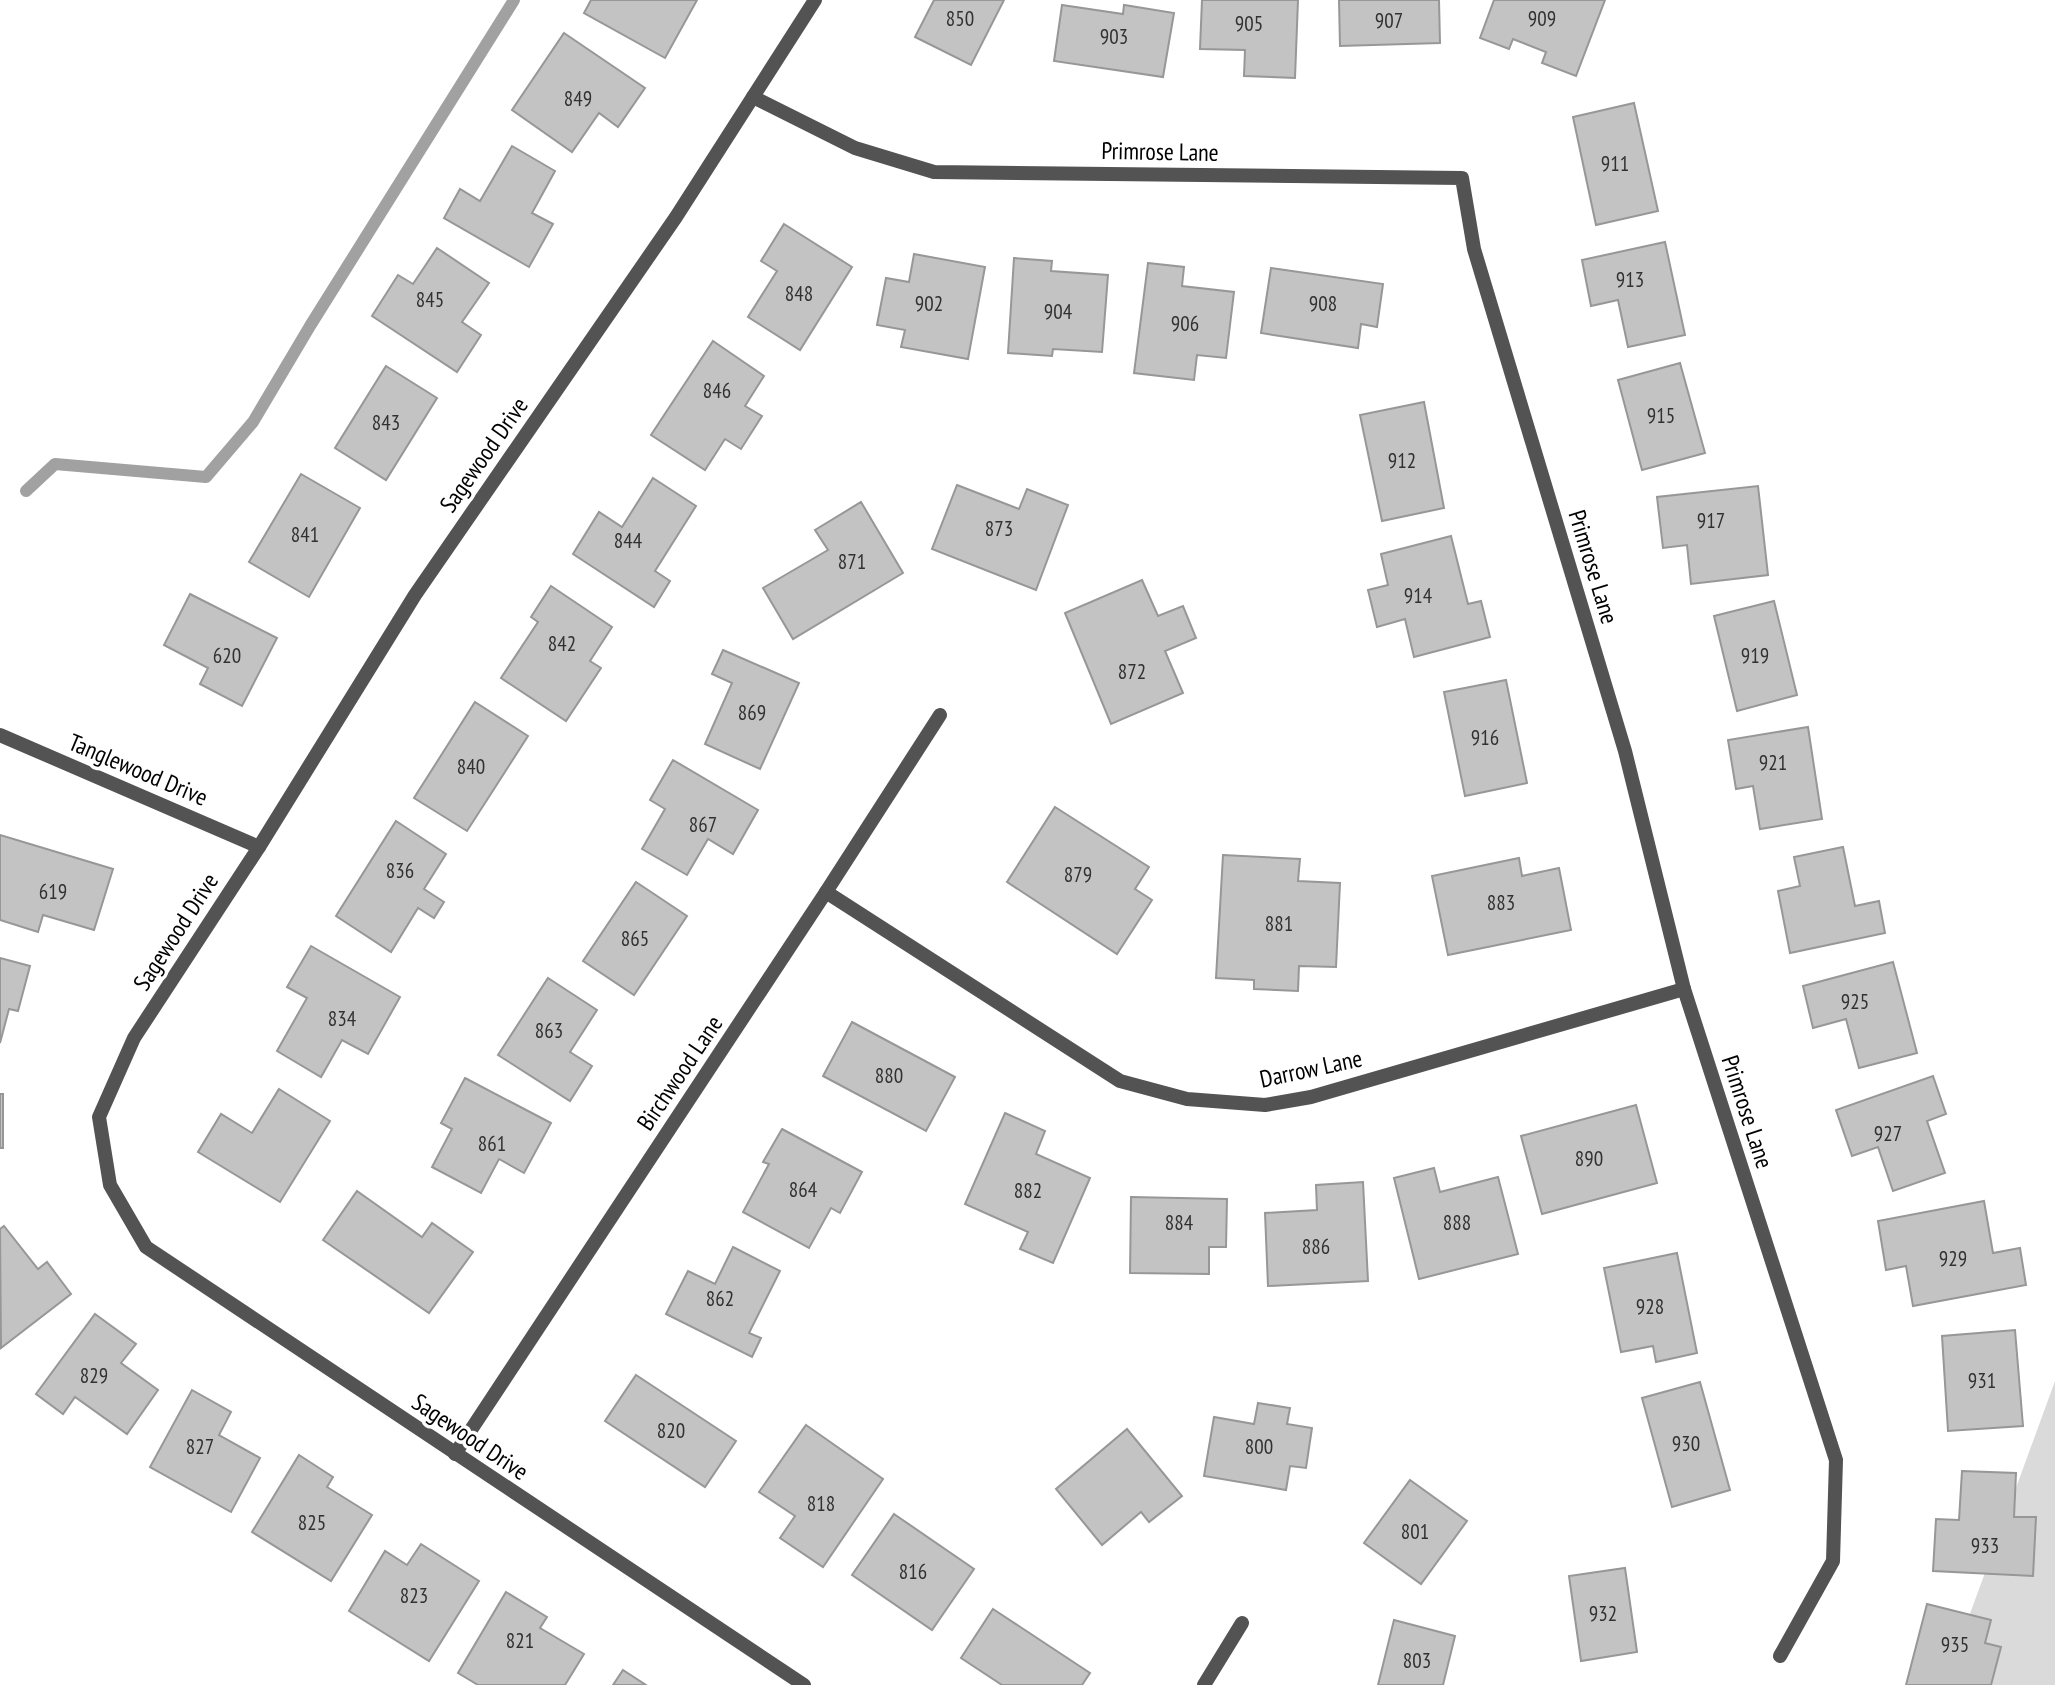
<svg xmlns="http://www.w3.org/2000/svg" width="2055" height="1685" font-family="'PT Sans Narrow',sans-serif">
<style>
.green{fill:#dadada}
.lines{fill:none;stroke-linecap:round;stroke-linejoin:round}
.stream{stroke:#a1a1a1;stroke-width:12}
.building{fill:#c3c3c3;stroke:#979797;stroke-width:2}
.street{stroke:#535353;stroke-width:14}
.labels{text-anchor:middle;stroke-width:7;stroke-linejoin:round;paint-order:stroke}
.number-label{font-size:21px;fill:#313131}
.street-label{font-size:24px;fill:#000;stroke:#fff}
</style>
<rect width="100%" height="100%" fill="#fff"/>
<!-- green -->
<polygon class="green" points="2055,1381 2055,1685 1944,1685"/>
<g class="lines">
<!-- stream -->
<polyline class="stream" points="26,491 55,464 206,477 253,422 310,326 514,0"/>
</g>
<!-- building -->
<g class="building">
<polygon points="591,0 697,0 665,58 584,13"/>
<polygon points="934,0 1004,0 971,65 915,37"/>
<polygon points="1202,0 1298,0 1295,78 1244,76 1245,50 1200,49"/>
<polygon points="1339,0 1439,0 1440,43 1340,46"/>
<polygon points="1494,0 1605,0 1576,76 1542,63 1546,52 1513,39 1509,49 1480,38"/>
<polygon points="1062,5 1123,14 1124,5 1174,13 1163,77 1054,61"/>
<polygon points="564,33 645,88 618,127 599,113 572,152 512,110"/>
<polygon points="1634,103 1658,211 1596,225 1573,117"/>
<polygon points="512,146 555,171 532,213 553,224 529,267 444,218 460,189 480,201"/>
<polygon points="784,224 852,267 800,350 748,317 777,271 761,261"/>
<polygon points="1665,242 1685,335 1628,347 1618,300 1591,306 1582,260"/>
<polygon points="437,248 489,283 462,322 481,335 457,372 372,316 398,275 413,284"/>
<polygon points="914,254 985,267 968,359 901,347 905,330 877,325 886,278 909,282"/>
<polygon points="1014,258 1052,261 1051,271 1108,275 1102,352 1053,349 1052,356 1008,353"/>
<polygon points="1148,263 1184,267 1182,286 1234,292 1226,358 1197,355 1194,380 1134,373"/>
<polygon points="1271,268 1383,284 1377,327 1361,324 1358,348 1261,333"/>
<polygon points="713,341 764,376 745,406 762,416 741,449 725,439 705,470 651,435"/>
<polygon points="1680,363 1705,453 1642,470 1618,380"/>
<polygon points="386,366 437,398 386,480 335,448"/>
<polygon points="1424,402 1444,508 1382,521 1360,415"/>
<polygon points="301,474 360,508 309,597 249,562"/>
<polygon points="653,478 696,506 655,571 670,581 654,607 573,554 599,512 622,527"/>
<polygon points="957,485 1019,509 1027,489 1068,505 1036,590 932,549"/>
<polygon points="1758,486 1768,575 1691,584 1687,545 1663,548 1657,497"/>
<polygon points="861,502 903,573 793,639 763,588 828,550 815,530"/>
<polygon points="1451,536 1468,604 1481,601 1490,637 1414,657 1405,619 1377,627 1368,590 1388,585 1381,554"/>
<polygon points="1142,580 1158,616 1183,606 1196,638 1165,651 1183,693 1111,724 1065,613"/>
<polygon points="551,586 612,627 590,661 601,668 566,721 501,678 538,622 531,617"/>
<polygon points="190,594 277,638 242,706 200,684 208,668 164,645"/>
<polygon points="1774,601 1797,695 1737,711 1714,616"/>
<polygon points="723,650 799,683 760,769 705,744 732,683 712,674"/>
<polygon points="1506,680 1527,783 1465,796 1444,692"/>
<polygon points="475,702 528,736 467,831 414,798"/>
<polygon points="1808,727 1822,819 1760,829 1753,786 1736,789 1728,740"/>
<polygon points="673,760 758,810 733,854 708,839 687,875 642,849 665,809 650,800"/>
<polygon points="1055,807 1149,867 1135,889 1152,900 1117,954 1007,882"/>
<polygon points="396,821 446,854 424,889 444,902 434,918 418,908 391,952 336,916"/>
<polygon points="0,835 113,869 94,930 43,915 38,932 0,920"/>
<polygon points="1843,847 1855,906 1879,901 1885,933 1790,953 1778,891 1800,886 1794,857"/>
<polygon points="1223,855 1300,859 1298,881 1340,883 1336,967 1299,966 1298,991 1254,989 1254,980 1216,978"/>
<polygon points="1519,858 1522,876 1559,868 1571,930 1448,955 1432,876"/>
<polygon points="636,882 687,916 634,995 583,961"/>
<polygon points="311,946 400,997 368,1054 342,1040 321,1077 277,1051 307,998 287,987"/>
<polygon points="0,958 30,966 18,1011 9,1009 0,1043"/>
<polygon points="1893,962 1917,1053 1859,1068 1846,1019 1813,1028 1803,986"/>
<polygon points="548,978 597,1010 570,1052 592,1066 570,1101 498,1055"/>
<polygon points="852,1022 955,1077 926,1131 823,1076"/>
<polygon points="1933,1076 1946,1114 1927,1121 1945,1173 1893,1191 1878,1147 1852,1156 1836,1110"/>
<polygon points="465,1078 551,1123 524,1173 499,1159 481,1193 432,1167 452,1129 441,1123"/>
<polygon points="279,1089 330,1121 280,1202 198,1152 221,1114 252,1133"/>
<rect x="0" y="1094" width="3" height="54"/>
<polygon points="1636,1105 1657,1183 1542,1214 1521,1136"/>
<polygon points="1005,1113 1045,1131 1036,1154 1090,1178 1053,1263 1020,1249 1028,1232 965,1204"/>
<polygon points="782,1129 862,1172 840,1213 831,1208 809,1248 743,1212 769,1164 763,1162"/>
<polygon points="1434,1168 1440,1192 1498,1177 1518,1254 1419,1279 1394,1178"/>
<polygon points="1363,1182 1368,1281 1268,1286 1265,1213 1317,1210 1316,1185"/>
<polygon points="357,1191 422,1237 432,1223 473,1252 429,1313 323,1240"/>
<polygon points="1131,1197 1227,1199 1226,1247 1209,1247 1209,1274 1130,1273"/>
<polygon points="1984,1201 1993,1253 2020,1248 2026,1285 1913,1306 1906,1266 1886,1270 1878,1221"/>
<polygon points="4,1226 38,1269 47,1262 71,1294 1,1348 0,1229"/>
<polygon points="733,1247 780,1271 749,1333 761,1338 752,1357 666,1314 688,1271 715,1284"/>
<polygon points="1677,1253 1697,1353 1656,1362 1653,1346 1621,1352 1604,1268"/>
<polygon points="95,1314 136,1344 121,1363 158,1390 127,1434 75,1397 63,1414 36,1394"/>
<polygon points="2015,1330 2023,1426 1948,1431 1942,1336"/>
<polygon points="636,1375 736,1441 705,1487 605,1421"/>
<polygon points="1700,1382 1730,1490 1672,1507 1642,1398"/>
<polygon points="192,1390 231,1412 219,1435 260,1458 231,1512 150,1467"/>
<polygon points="1258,1403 1290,1408 1287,1424 1312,1428 1306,1468 1290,1466 1286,1490 1204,1476 1214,1417 1254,1424"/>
<polygon points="806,1425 883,1479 823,1567 780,1538 795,1516 759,1492"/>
<polygon points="1127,1429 1182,1496 1149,1522 1141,1512 1102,1545 1056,1489"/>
<polygon points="299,1455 333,1477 327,1487 372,1515 331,1581 252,1532"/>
<polygon points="1962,1471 2016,1473 2014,1517 2036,1517 2033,1576 1933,1571 1936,1519 1959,1520"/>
<polygon points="1410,1480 1467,1521 1421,1584 1364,1543"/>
<polygon points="894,1514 974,1569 932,1630 852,1575"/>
<polygon points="421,1544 479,1581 429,1661 349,1611 385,1551 407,1565"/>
<polygon points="1625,1568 1637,1652 1581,1661 1569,1576"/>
<polygon points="506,1592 547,1617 540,1628 584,1654 565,1685 478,1685 458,1673"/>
<polygon points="1927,1604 1991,1620 1985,1643 2001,1647 1991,1685 1906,1685"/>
<polygon points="993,1609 1090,1673 1082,1685 1002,1685 961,1658"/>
<polygon points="1394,1620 1455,1636 1443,1685 1378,1685"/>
<polygon points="623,1670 646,1685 613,1685"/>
</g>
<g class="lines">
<!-- street -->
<g class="street">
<polyline points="753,97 855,148 934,172 1462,178 1474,249 1625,751 1684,989 1836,1460 1833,1561 1780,1656"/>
<polyline points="0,735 259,847"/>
<polyline points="826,892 1120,1081 1187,1099 1265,1105 1311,1097 1684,989"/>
<polyline points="455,1454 826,892 940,715"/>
<polyline points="804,1685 146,1247 110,1185 99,1117 134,1038 259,847 415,595 676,217 815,0"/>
<polyline points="1204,1685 1242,1623"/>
</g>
</g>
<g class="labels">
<!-- number labels -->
<g class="number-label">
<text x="960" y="26">850</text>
<text x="1542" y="26">909</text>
<text x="1389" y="28">907</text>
<text x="1249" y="31">905</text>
<text x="1114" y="44">903</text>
<text x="578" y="106">849</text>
<text x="1615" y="171">911</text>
<text x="1630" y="287">913</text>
<text x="799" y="301">848</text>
<text x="430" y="307">845</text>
<text x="929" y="311">902</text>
<text x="1323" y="311">908</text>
<text x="1058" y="319">904</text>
<text x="1185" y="331">906</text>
<text x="717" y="398">846</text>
<text x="1661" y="423">915</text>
<text x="386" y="430">843</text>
<text x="1402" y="468">912</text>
<text x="1711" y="528">917</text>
<text x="999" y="536">873</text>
<text x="305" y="542">841</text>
<text x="628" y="548">844</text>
<text x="852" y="569">871</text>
<text x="1418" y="603">914</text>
<text x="562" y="651">842</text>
<text x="227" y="663">620</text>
<text x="1755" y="663">919</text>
<text x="1132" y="679">872</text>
<text x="752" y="720">869</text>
<text x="1485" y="745">916</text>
<text x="1773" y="770">921</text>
<text x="471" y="774">840</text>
<text x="703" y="832">867</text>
<text x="400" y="878">836</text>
<text x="1078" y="882">879</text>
<text x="53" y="899">619</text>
<text x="1501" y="910">883</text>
<text x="1279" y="931">881</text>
<text x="635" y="946">865</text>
<text x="1855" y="1009">925</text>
<text x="342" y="1026">834</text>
<text x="549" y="1038">863</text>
<text x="889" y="1083">880</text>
<text x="1888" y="1141">927</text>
<text x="492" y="1151">861</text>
<text x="1589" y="1166">890</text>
<text x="803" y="1197">864</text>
<text x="1028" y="1198">882</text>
<text x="1179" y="1230">884</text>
<text x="1457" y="1230">888</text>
<text x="1316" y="1254">886</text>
<text x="1953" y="1266">929</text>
<text x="720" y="1306">862</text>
<text x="1650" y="1314">928</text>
<text x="94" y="1383">829</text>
<text x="1982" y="1388">931</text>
<text x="671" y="1438">820</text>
<text x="1686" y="1451">930</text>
<text x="200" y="1454">827</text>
<text x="1259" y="1454">800</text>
<text x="821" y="1511">818</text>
<text x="312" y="1530">825</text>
<text x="1415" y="1539">801</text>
<text x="1985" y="1553">933</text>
<text x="913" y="1579">816</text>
<text x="414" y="1603">823</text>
<text x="1603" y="1621">932</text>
<text x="520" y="1648">821</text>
<text x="1955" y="1652">935</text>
<text x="1417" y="1668">803</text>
</g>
<!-- street labels -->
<g class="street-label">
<text transform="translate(1160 152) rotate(1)" y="8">Primrose Lane</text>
<text transform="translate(484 455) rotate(-55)" y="8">Sagewood Drive</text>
<text transform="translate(1593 567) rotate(73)" y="8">Primrose Lane</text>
<text transform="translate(138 770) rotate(23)" y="8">Tanglewood Drive</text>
<text transform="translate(176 932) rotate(-57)" y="8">Sagewood Drive</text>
<text transform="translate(1311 1069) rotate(-12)" y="8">Darrow Lane</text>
<text transform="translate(680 1073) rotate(-56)" y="8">Birchwood Lane</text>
<text transform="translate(1747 1112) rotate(72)" y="8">Primrose Lane</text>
<text transform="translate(470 1437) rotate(34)" y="8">Sagewood Drive</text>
</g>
</g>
</svg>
